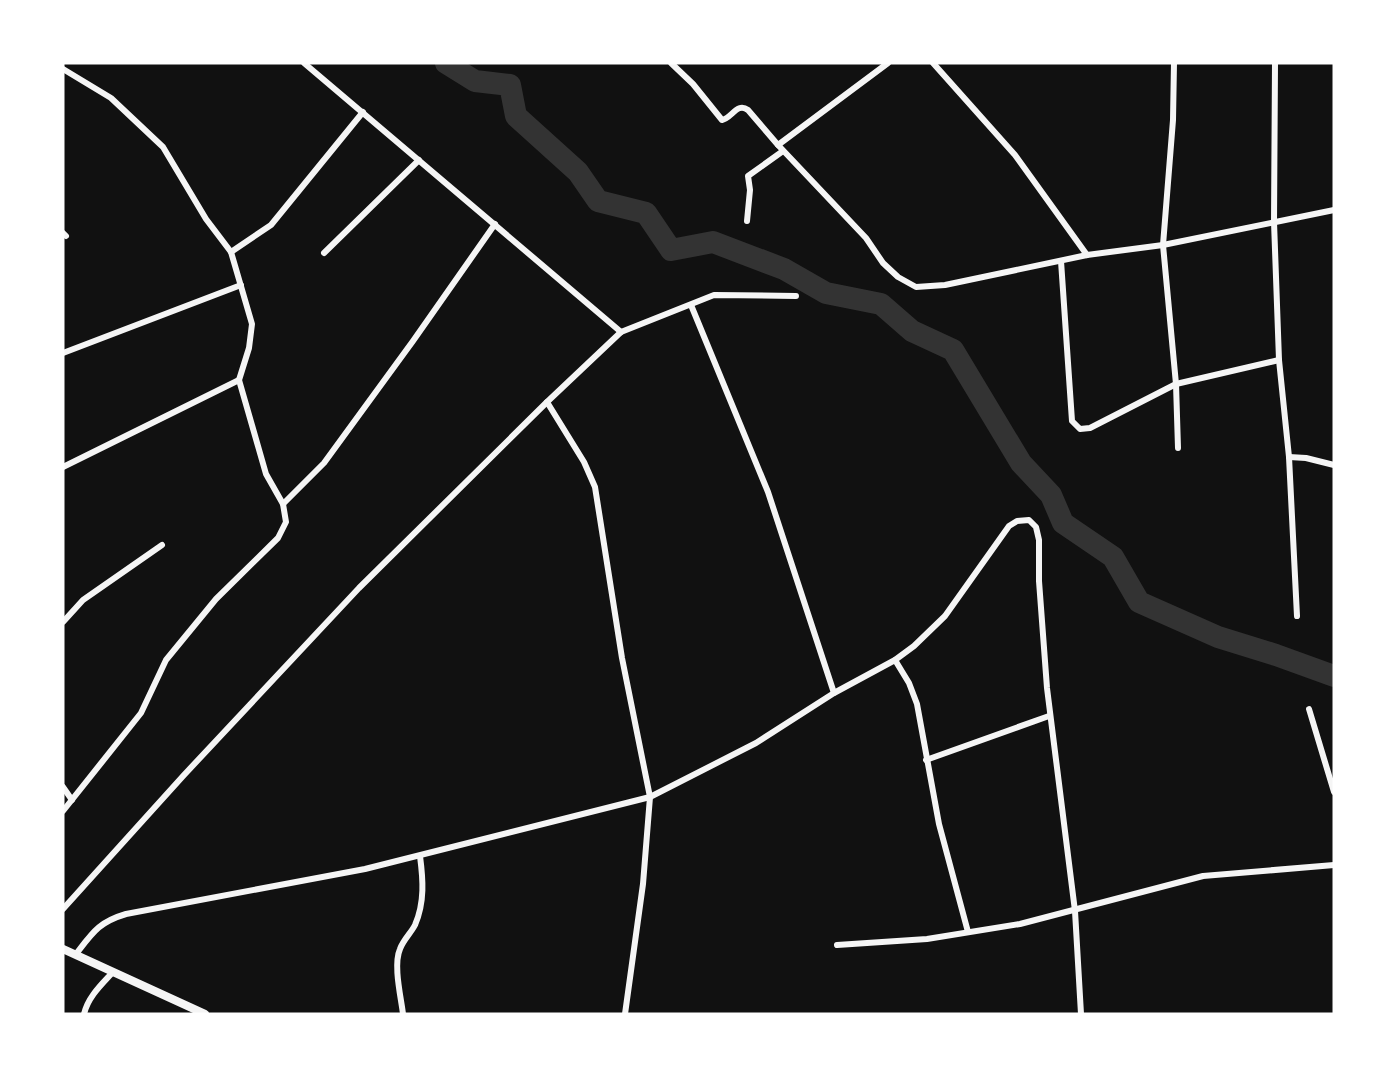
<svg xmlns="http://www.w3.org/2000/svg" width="1397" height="1077" font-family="'Titillium Web',sans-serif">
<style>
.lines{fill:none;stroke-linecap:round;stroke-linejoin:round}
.river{stroke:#333;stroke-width:22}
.minor{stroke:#f5f5f5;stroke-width:6}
.tertiary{stroke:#f5f5f5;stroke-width:8}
</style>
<rect width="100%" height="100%" fill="#111"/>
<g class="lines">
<!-- river -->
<polyline class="river" points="446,63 475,81 510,85 516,116 578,172 598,201 646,213 671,250 713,242 784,269 826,293 881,304 912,331 953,350 1021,463 1051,495 1063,523 1113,557 1139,602 1218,637 1276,655 1334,676"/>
<!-- minor -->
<g class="minor">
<polyline points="304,63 621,332"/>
<path d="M671 63 693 84 722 120C732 118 737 102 748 110L778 145 866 238 883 263 898 277 916 287 945 285 1087 255 1163 245 1334 210"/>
<polyline points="933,63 1015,155 1087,255"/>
<polyline points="1174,63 1173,120 1163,245 1176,384 1178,448"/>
<polyline points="1275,63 1274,222 1279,360 1289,457 1297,616"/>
<polyline points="63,69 111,98 163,147 206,219 231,252 252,324 249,348 239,380 266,474 283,504 286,522 278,538 216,599 175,649 166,660 141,713 63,811"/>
<polyline points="778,145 888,63"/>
<polyline points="747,221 750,190 748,176 783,151"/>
<polyline points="63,233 66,236"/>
<polyline points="231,252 271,225 363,112"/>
<polyline points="324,253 419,160"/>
<polyline points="1061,261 1072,421 1080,429 1090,428 1176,384 1279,360"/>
<polyline points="691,305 768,492 834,693"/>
<polyline points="63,353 241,285"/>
<polyline points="547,402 584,462 595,487 622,658 650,797 643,884 625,1014"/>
<polyline points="1289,457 1306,458 1334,465"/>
<polyline points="63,467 239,380"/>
<polyline points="283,504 324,463 413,341 495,224"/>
<polyline points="63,622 83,600 162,545"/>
<polyline points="895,660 909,683 917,704 939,824 968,932"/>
<polyline points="1309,709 1334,792"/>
<polyline points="926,760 1049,716"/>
<polyline points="63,787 72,800"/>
<polyline points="63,909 184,775 359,588 547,402 621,332 714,295 796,296"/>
<polyline points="837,945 927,939 1020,924 1203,876 1334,865"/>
<path d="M76 954C93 932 99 922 126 914L365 869 650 797 756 743 834 693 895 660 914 646 945 616 1009 526 1017 521 1029 520 1036 527 1039 540V581L1047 688 1075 911 1081 1014"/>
<path d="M84 1014C88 997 101 985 112 973"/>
<path d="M403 1014C401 997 393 965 400 949 403 940 411 933 415 925 425 902 423 879 420 856"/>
</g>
<!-- tertiary -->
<polyline class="tertiary" points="63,949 205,1014"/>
</g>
<!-- border -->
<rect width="1397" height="1077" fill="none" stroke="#ffffff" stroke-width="129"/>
</svg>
